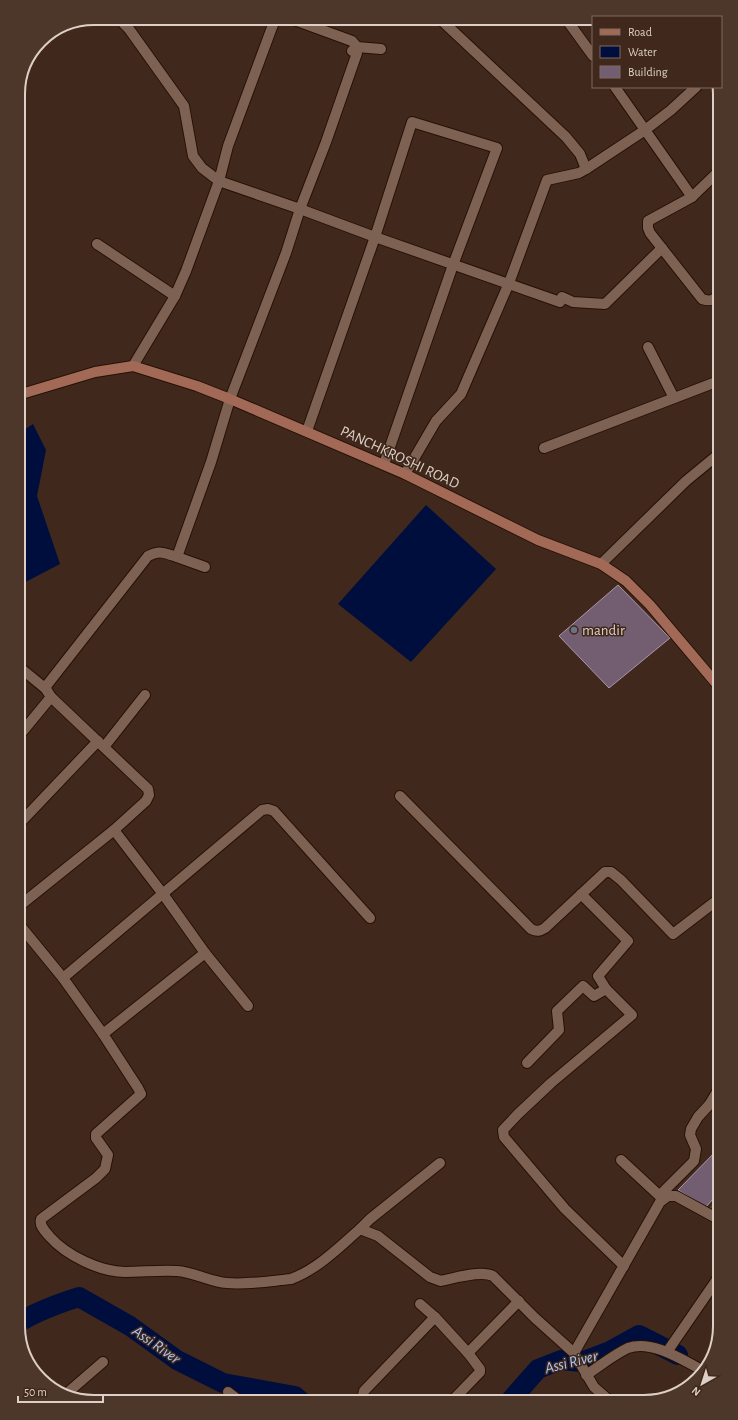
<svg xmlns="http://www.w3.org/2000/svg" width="738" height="1420" font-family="'Alegreya Sans',sans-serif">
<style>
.green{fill:#364f2b}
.water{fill:#000e3d}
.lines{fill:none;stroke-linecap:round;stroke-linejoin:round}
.river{stroke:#000e3d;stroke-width:20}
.building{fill:#735d71;stroke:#ad95ab}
.street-casing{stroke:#261105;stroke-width:12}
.secondary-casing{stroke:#261105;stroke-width:12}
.street{stroke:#7d6253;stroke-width:10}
.secondary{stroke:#a26a56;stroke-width:10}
.worship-dot{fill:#6b7280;stroke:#40291c;stroke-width:1.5}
.labels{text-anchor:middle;stroke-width:3;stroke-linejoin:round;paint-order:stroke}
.street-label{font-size:15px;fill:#decfc6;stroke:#40291c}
.poi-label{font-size:15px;fill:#decfc6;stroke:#40291c;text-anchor:start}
.water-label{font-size:16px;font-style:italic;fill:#abc5f4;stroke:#40291c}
.rim{fill:none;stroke:#decfc6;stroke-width:2}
</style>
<rect width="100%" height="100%" fill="#40291c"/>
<!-- green -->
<polygon class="green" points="720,1196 720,1215 709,1208"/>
<!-- water -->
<g class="water">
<polygon points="33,424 46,450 37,496 60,564 18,586 18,434"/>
<polygon points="426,505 496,569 411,662 338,604"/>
</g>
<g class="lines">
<!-- river -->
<g class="river">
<path d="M18 1323C37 1311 57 1304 79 1297L130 1326 177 1360 223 1383 295 1396 302 1402"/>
<polyline points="509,1402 538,1369 561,1360 581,1362 610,1351 639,1335 678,1355"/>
</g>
</g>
<!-- building -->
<g class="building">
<polygon points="618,585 670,638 609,688 559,636"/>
<polygon points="720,1147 720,1191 706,1207 678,1190"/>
</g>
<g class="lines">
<defs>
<g id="street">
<polyline points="118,18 129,29 184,106 193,156 202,168 219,181 300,209 375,237 560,302"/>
<path d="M289 18 352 41 357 47V53L326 142 300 209 286 253 230 399 211 462 177 557C165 553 160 550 148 556L47 685 46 689 51 697 148 789 149 795 146 801 114 830 163 894 205 953 103 1034 138 1088 141 1094 96 1134V1138L108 1155 105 1169 96 1178 41 1219C39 1226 45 1231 50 1237 66 1255 100 1272 125 1272 142 1272 160 1270 177 1271 194 1272 210 1282 227 1283 248 1285 270 1281 291 1279 318 1269 339 1247 360 1229L378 1236 430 1277 441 1281C454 1278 481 1270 493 1276L535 1318 574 1353"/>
<polyline points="439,18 566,137 580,154 586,169"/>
<polyline points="569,23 593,56"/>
<polyline points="352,51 357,47 381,49"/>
<polyline points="615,87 692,197 720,170"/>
<path d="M692 197 648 221V228L650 233 702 299C710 302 713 300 720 295"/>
<polyline points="97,244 175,296"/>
<polyline points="562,297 573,302 605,304 662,248"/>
<polyline points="648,347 674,398"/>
<polyline points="133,366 175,296 186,271 219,181 228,146 271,30 275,20 279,18"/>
<polyline points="307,431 375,237 412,122 497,148 453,265 384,464"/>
<polyline points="544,448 716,382 720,382"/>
<polyline points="405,474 436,421 461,394 509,283 547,180 579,173 586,169 645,130 671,110 696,87"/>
<polyline points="177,557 205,567"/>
<polyline points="601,564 686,481 720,453"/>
<polyline points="18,666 46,689"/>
<polyline points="18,737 51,697"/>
<polyline points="104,747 145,695"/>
<path d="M400 796 531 929C537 932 540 931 545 928L605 872H611L621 880 673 934 720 898"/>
<polyline points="18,825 98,741"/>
<polyline points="581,894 628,941 598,976 606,989 632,1015 551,1083 518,1114 503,1130 504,1137 565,1209 624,1266"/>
<polyline points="18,907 114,830"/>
<polyline points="18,923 63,978 103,1034"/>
<polyline points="205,953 248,1006"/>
<polyline points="63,978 262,810 268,809 274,811 370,918"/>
<polyline points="527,1063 559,1030 557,1011 583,986 594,996 606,989"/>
<polyline points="621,1160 663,1199"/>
<polyline points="660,1195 694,1161 696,1149 690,1135 691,1129 698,1117 709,1105 720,1087"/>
<polyline points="360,1229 370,1219 440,1163"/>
<polyline points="435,1317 468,1353"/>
<polyline points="667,1352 720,1275"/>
<path d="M586 1375C600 1366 613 1355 628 1348 652 1339 684 1361 704 1371"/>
<polyline points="228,1392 241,1402"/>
<polyline points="66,1394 103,1362"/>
<polyline points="368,1402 363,1395 364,1391 435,1317 420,1304"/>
<polyline points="451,1402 480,1372 480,1369 468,1353 519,1301"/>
<polyline points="552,1402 556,1400 564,1402"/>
<polyline points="611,1402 594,1387 574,1353 660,1202 668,1196 676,1196 720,1220"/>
</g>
<polyline id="secondary" points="18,395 95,372 133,366 197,386 230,399 405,474 538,540 601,564 626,581 650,605 720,688"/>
</defs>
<!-- street casing -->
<use href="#street" class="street-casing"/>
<!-- secondary casing -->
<use href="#secondary" class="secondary-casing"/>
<!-- street -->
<use href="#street" class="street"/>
<!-- secondary -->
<use href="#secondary" class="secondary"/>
</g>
<!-- markers -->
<circle class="worship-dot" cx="574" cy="630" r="4"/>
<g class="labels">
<!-- street labels -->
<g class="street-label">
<text transform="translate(400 457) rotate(25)" y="5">PANCHKROSHI ROAD</text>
</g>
<!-- poi labels -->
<g class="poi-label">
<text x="582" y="635">mandir</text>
</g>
<!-- water labels -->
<g class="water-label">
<text transform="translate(157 1344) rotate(35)" y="6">Assi River</text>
<text transform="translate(571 1361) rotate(-14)" y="6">Assi River</text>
</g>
</g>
<!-- crop -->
<path d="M0 0H738V1420H0ZM94 25H644A69 69 0 0 1 713 94V1326A69 69 0 0 1 644 1395H94A69 69 0 0 1 25 1326V94A69 69 0 0 1 94 25Z" fill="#4d362a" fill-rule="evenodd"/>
<path class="rim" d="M94 25H644A69 69 0 0 1 713 94V1326A69 69 0 0 1 644 1395H94A69 69 0 0 1 25 1326V94A69 69 0 0 1 94 25Z"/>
<!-- legend -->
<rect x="592" y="16" width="130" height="72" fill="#40291c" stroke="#7f6b60"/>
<rect x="600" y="29" width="20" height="6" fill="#a26a56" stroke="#7f6b60"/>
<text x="628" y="36" font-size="12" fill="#decfc6">Road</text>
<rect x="600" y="46" width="20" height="12" fill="#000e3d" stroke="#7f6b60"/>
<text x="628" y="56" font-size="12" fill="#decfc6">Water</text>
<rect x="600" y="66" width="20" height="12" fill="#735d71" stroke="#7f6b60"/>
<text x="628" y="76" font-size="12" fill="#decfc6">Building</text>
<!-- north arrow -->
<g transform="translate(702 1384) rotate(219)" stroke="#40291c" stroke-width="3" paint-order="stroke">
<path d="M0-3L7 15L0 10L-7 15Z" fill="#decfc6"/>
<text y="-6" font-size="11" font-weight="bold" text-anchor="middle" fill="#decfc6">N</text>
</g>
<!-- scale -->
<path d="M18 1396v6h85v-6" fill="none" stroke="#decfc6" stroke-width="2"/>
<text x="24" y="1396" font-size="12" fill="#decfc6" stroke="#40291c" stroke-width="3" paint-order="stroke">50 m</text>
</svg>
